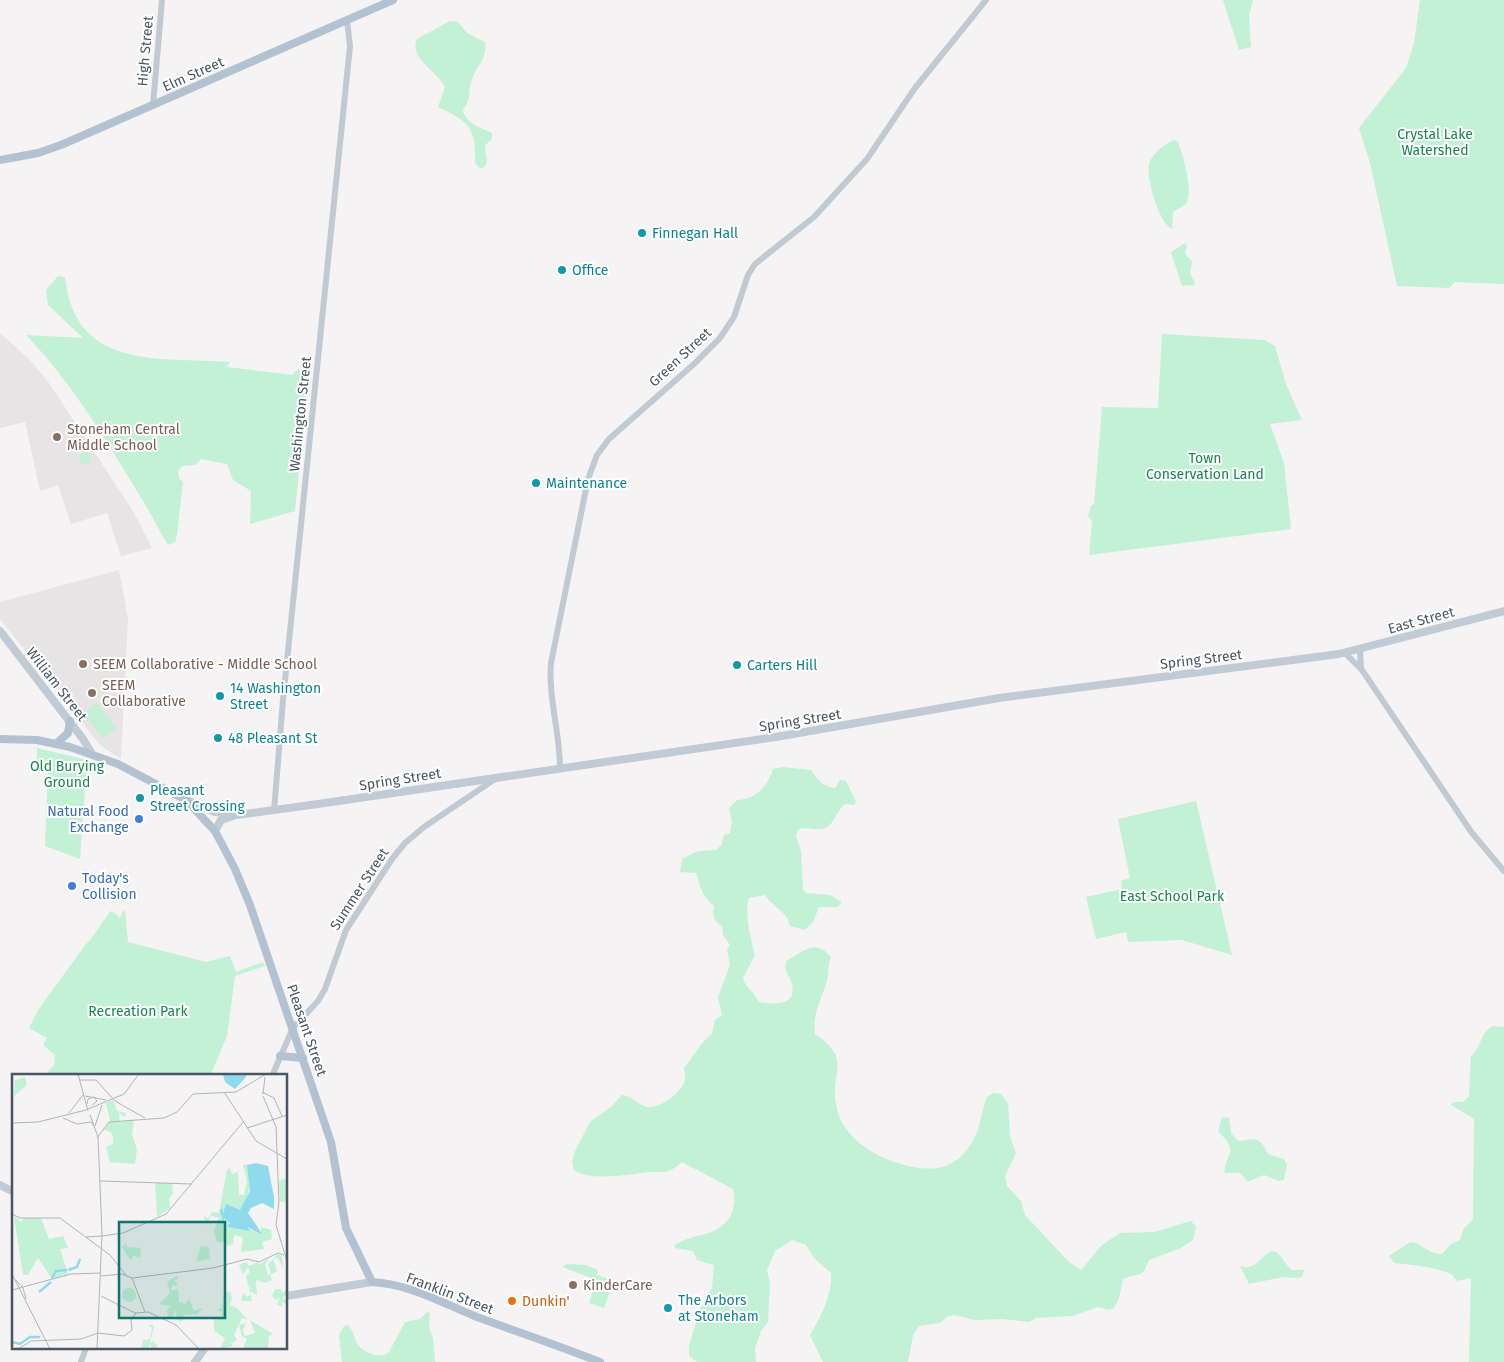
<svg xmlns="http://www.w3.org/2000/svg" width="1504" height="1362" font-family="'Fira Sans',sans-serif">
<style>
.education{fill:#e6e4e5}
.green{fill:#c3f1d5}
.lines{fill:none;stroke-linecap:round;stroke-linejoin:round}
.tertiary{stroke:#c1cad2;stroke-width:6}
.secondary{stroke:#c1cbd6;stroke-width:8}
.primary{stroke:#b3c2d1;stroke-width:8}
.culture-dot{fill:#0f9aa8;stroke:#fff;stroke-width:2}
.education-dot{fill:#8d6e63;stroke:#fff;stroke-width:2}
.shop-dot{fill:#3f7fe0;stroke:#fff;stroke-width:2}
.food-dot{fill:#e8710a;stroke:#fff;stroke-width:2}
.labels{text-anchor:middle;stroke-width:4;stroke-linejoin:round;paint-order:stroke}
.street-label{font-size:14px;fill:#4a5661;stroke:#fff}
.park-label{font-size:14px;fill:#17864f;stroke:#fff}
.culture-label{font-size:14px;fill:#0d838f;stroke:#fff;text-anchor:start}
.education-label{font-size:14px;fill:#785e54;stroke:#fff;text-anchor:start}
.shop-label{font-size:14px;fill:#366cbe;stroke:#fff;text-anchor:end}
.food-label{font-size:14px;fill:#c56008;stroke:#fff;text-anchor:start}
.inset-river{fill:none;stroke:#90daee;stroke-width:2.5}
.inset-road{fill:none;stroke:#b1b4b9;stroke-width:1}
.view{fill:#0f766e;fill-opacity:0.15;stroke:#0f766e;stroke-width:2.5}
.inset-edge{fill:none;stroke:#4a5661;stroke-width:2.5}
</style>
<rect width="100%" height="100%" fill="#f5f3f3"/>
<!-- education -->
<g class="education">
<polygon points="0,333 29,359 49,383 133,511 152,548 121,556 107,513 71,524 58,485 40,491 25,422 0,428"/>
<polygon points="119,570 128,619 121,759 101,746 0,619 0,602"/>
</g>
<!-- green -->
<g class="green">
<polygon points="1223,0 1253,0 1249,15 1251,47 1239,50"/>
<polygon points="1420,0 1504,0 1504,284 1455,282 1449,288 1397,286 1370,163 1359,128 1406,68 1414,43"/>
<path d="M450 21 458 22 467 33 485 42C488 57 477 66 472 79 467 93 473 96 463 110 465 123 481 128 492 133V139L485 145 487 163 483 168H479L475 163C476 128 470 122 438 107L445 87C437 71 408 57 417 39Z"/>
<path d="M1174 140 1178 142C1183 155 1194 193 1186 204L1173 212 1172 229C1159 223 1146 179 1149 164 1151 155 1166 143 1174 140Z"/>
<polygon points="1185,243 1187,246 1185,254 1192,261 1190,274 1195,282 1194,285 1182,286 1171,252"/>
<path d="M58 276 65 277C75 371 158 357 230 362L227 367 292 375 297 370 309 372 295 511 250 524 251 491 233 480 227 464 201 459 195 465 182 466 178 471 179 479 183 482 177 535 175 542 168 545C159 531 152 515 143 501 108 443 73 384 26 335L83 338 48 305 46 290Z"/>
<polygon points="1162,334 1264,340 1275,346 1286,384 1302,420 1270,424 1284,463 1291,529 1089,555 1092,522 1088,516 1091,506 1094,504 1102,407 1158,408"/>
<circle cx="85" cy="458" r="6"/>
<polygon points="97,703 116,728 103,738 83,713"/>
<polygon points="37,748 87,760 80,859 45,846 48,768 37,768"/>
<path d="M783 767 811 770C817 779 823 787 835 788L840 780 846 781 856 802 854 805 845 804C837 810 835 822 827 827 818 833 807 825 798 830L796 836 801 851 803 889 806 893 830 895 842 902 838 907H819L813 922 805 930 790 926C787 910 773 908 765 895L749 898C744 911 751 941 755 955L743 978C745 987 755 993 759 1002 775 1005 797 1006 792 984 789 974 784 972 786 961 803 953 814 937 831 957 828 964 829 969 828 976 824 997 812 1010 815 1034 853 1060 830 1071 836 1104 841 1140 881 1161 914 1167 947 1174 969 1158 979 1126 982 1116 983 1106 987 1097L993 1093 1001 1094 1008 1103 1010 1136 1016 1153 1005 1176 1007 1186 1021 1201 1025 1215 1069 1262 1081 1270 1102 1245 1120 1233 1154 1232 1191 1221 1196 1227 1193 1240 1181 1248 1149 1260C1141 1280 1140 1272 1123 1279L1119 1298 1114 1308 1109 1310 1098 1307 1072 1316 1036 1318 1029 1322 1002 1319 975 1320 954 1315 947 1317 940 1323 919 1326 913 1335 908 1362H823L810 1335C820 1318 833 1294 831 1273L814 1258 806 1245 792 1240 775 1251 767 1270 770 1283 768 1322 761 1331 755 1348 756 1362H697L689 1356V1346L699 1311 712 1288 714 1265 697 1260 693 1251 675 1248V1245C695 1232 720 1238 732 1213 735 1205 735 1197 733 1189L682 1162C677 1166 671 1171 665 1172 660 1173 655 1171 650 1172 629 1174 592 1182 574 1170L572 1162 575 1151 590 1122 611 1107 622 1095C632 1096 637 1104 647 1107 659 1110 683 1091 685 1080 685 1076 685 1071 684 1068 693 1057 701 1042 712 1034L715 1020 722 1015 718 997 730 965 727 949 730 945 723 935 722 926C713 920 712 916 714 906 701 895 701 888 696 873L680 872 682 859 698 851 716 850 722 844 724 835 730 833 732 821 729 808 737 800C755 800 768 786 773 769Z"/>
<polygon points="1196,801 1232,955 1182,940 1128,942 1126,932 1096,939 1086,897 1122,889 1121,881 1130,878 1118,819"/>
<path d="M125 909 128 942 206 962 230 956 236 972 263 962 265 966 235 976 227 1036 210 1076H44L54 1065 55 1055 43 1045 47 1038 29 1028 38 1010 86 944C97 934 101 922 111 911L118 916 119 919Z"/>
<path d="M1493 1026 1504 1027V1362H1469L1471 1278 1457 1281C1455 1279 1454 1277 1452 1275 1444 1268 1405 1264 1394 1263L1389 1256 1410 1242C1422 1243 1428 1254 1442 1254L1451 1244 1460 1240 1463 1230 1473 1219 1474 1119 1451 1105 1453 1102H1463L1469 1096 1471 1056C1482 1048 1479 1033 1493 1026Z"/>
<path d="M1222 1117 1229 1118 1231 1133 1238 1141 1255 1139 1262 1143 1268 1154 1284 1159 1287 1165 1284 1180 1279 1181 1264 1175 1248 1182 1240 1173H1225C1222 1162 1235 1154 1228 1143 1226 1138 1221 1135 1218 1131Z"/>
<path d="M1273 1251 1278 1253 1291 1270H1304L1302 1277 1297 1278 1283 1277 1249 1284 1240 1266C1256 1272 1260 1255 1273 1251Z"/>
<polygon points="567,1264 585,1265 598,1270 597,1275 614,1281 604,1308 589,1303 597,1280 562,1267"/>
<path d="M428 1311 430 1314 429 1328 433 1338 435 1362H342L339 1335 344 1326 348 1325C354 1331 354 1340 359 1346 365 1353 380 1359 388 1353 390 1351 403 1326 405 1322L420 1319Z"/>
</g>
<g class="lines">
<!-- tertiary -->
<g class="tertiary">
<polyline points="153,105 162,0"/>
<polyline points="1360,650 1361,668"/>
<polyline points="1345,653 1362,670 1472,833 1504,871"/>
<path d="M560 768C560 733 548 697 551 663L588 479 597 455 609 439 694 364 720 338 734 317 748 275 755 264 814 217 867 159 915 88 986 0"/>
<polyline points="274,811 283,700 350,46 347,20"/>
<polyline points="272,1076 293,1028 318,1001 325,989 346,930 392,859 405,843 424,827 495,779"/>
<polyline points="81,1362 86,1348"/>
</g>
<!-- secondary -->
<g class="secondary">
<polyline points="0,631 83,739 92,754"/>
<polyline points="186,800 215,812 237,815 318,804 776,737 999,698 1339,654 1504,611"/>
<polyline points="215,831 221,820 233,816"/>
<polyline points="0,1185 14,1192"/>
<polyline points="286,1296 372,1282"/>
<polyline points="195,1362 205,1348"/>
</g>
<!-- primary -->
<g class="primary">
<polyline points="0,160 38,153 61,145 393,0"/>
<path d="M0 739 37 740 70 747 118 764 186 800 215 831 235 869 250 905 331 1142 346 1228 372 1282C410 1284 442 1303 477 1317 518 1332 559 1346 600 1362"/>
<polyline points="57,743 68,733 70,721"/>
<polyline points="280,1056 303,1058"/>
</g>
</g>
<!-- markers -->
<g class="culture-dot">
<circle cx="642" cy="233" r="5"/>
<circle cx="562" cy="270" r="5"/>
<circle cx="536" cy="483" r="5"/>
<circle cx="737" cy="665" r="5"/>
<circle cx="220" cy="696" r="5"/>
<circle cx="218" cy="738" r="5"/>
<circle cx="140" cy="798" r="5"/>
<circle cx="668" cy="1308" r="5"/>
</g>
<g class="education-dot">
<circle cx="57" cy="437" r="5"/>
<circle cx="83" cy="664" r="5"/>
<circle cx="92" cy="693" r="5"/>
<circle cx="573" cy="1285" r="5"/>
</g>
<g class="shop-dot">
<circle cx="139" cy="819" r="5"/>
<circle cx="72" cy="886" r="5"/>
</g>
<circle class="food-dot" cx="512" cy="1301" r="5"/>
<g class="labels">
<!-- street labels -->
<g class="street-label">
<text transform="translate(145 51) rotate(-85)" y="5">High Street</text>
<text transform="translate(193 74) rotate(-24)" y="5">Elm Street</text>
<text transform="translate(680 357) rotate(-43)" y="5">Green Street</text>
<text transform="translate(300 414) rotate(-84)" y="5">Washington Street</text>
<text transform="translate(1421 620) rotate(-15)" y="5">East Street</text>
<text transform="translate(1201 659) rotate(-7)" y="5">Spring Street</text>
<text transform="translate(57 684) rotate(52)" y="5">William Street</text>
<text transform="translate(800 720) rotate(-9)" y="5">Spring Street</text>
<text transform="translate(400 779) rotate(-9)" y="5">Spring Street</text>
<text transform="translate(359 889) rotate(-57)" y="5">Summer Street</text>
<text transform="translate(307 1030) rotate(71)" y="5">Pleasant Street</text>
<text transform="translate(450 1293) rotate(21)" y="5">Franklin Street</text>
</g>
<!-- park labels -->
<g class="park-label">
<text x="1435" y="139">Crystal Lake<tspan x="1435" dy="16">Watershed</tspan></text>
<text x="1205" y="463">Town<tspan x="1205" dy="16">Conservation Land</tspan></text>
<text x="67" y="771">Old Burying<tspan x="67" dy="16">Ground</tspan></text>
<text x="1172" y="901">East School Park</text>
<text x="138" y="1016">Recreation Park</text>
</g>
<!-- culture labels -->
<g class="culture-label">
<text x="652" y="238">Finnegan Hall</text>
<text x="572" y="275">Office</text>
<text x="546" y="488">Maintenance</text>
<text x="747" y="670">Carters Hill</text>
<text x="230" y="693">14 Washington<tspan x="230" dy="16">Street</tspan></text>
<text x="228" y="743">48 Pleasant St</text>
<text x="150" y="795">Pleasant<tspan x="150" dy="16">Street Crossing</tspan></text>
<text x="678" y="1305">The Arbors<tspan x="678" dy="16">at Stoneham</tspan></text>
</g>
<!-- education labels -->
<g class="education-label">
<text x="67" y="434">Stoneham Central<tspan x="67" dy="16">Middle School</tspan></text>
<text x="93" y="669">SEEM Collaborative - Middle School</text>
<text x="102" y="690">SEEM<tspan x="102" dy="16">Collaborative</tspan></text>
<text x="583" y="1290">KinderCare</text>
</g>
<!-- shop labels -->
<g class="shop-label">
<text x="129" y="816">Natural Food<tspan x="129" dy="16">Exchange</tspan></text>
<text x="82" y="883" text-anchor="start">Today's<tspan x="82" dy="16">Collision</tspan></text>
</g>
<!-- food labels -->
<g class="food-label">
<text x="522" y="1306">Dunkin'</text>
</g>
</g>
<!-- overview -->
<g transform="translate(12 1074)">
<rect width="275" height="275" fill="#f5f3f3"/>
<path d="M13 3 15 11 2 22 3 6ZM101 26 105 37 114 39 112 43 107 38 108 48 122 46 120 61 125 75 123 90 98 88 94 73 101 70V63L99 58 92 56 98 47 94 29ZM235 90 239 108 234 128 227 138 214 130 211 139 209 134 210 145 218 148 215 151 218 153 238 156 236 153 249 158V153L259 156 260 165 250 168 252 175 229 178 231 163 222 161 221 170 215 172 214 168H205L202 157 207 144 199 142 194 152 192 142 196 145 200 138 207 139 215 95 218 94 220 100 226 98 227 121H232L235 107 231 91ZM271 105H275V126L272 127 275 130 268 127 267 108ZM143 109H160L161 120 157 124 158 134 145 143ZM2 142 9 148 12 144H29L37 165 51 162 56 174 48 175 56 200 40 205 26 184 16 201H11ZM112 168 116 173 129 174 128 184 121 181 119 187 109 172H113ZM189 172 197 173 198 185 184 187ZM266 180 270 182 271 194 266 184 261 185 265 197 258 201 260 206 253 209 244 206 245 221 238 217 240 227H229L231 219 235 223 238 221 237 212 233 211H236L234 202 238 198 236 193 231 200 227 191 234 188 237 192 246 188 247 191 258 183 253 191 256 201 259 199 256 190ZM164 202 167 204 163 207 166 212 160 211 159 217 166 215 167 228 173 230 177 225 182 237 191 234 185 240 172 241 170 248 165 246 164 236 160 244H156L155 236 159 232 147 230 158 219 155 208ZM110 221a7 7 0 1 1 14 0a7 7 0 1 1-14 0ZM263 215H268L271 219 275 215V221L270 224 275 226V230L269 228 271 233 265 231 268 223 264 226 260 222ZM218 217 220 225 218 231 225 234 236 246 230 244 222 261 225 266 219 269 221 272 208 275 213 264 202 257V244H210V238L205 236 210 234 211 221ZM238 246 261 260 257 262 256 275H231L235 265 230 262 227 251 234 249 231 256 233 262 243 259ZM137 251H140L142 252 138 269 142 267 146 274H139V270L135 275H129L131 266 138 265 140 254Z" fill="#c3f1d5"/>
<path d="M211 0H234V3L223 15 213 8ZM244 89 256 92 262 123V135L250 129 239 134 236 139 251 161 236 153 238 157 217 153 215 151 218 149 213 145 211 147 208 137 210 133 211 139 214 130 228 136 238 117 235 91Z" fill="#90daee"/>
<path class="inset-river" d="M56 196 65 193 68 185M40 204 44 197 55 196M27 218 39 208M0 268 8 270 18 263H28"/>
<path class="inset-road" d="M66 0 76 37M68 6H84L103 27 133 44M212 18 244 67 275 85M250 18 262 24 270 42M251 20 253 3M73 22 94 26M251 22 264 53 267 128 264 151 275 187M75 30 76 25 82 23 85 27 80 31M57 39 71 21M78 41 86 63 90 160 85 275M51 44 65 50 79 48 82 52M0 49 26 48 74 36 112 20 127 0M83 52 90 31M235 54 275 41M85 64 97 48 152 44 165 38 181 20 224 18 254 0M88 107 180 110M0 140 8 144H48L98 181 114 201M90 162 111 159 154 140 231 48M74 163 90 162M0 200 38 275M89 202 110 200 120 204 133 238M120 204 201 194 235 185 247 188 266 179 272 181M4 206 11 214 14 225M0 216 59 200 89 199M89 222 123 239 136 238 164 251 187 275M86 259 112 262 120 256 119 246 124 239M6 275 19 267 69 265 86 259"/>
<path class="view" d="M107 148H213V244H107Z"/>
<rect width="275" height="275" class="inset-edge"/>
</g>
</svg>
